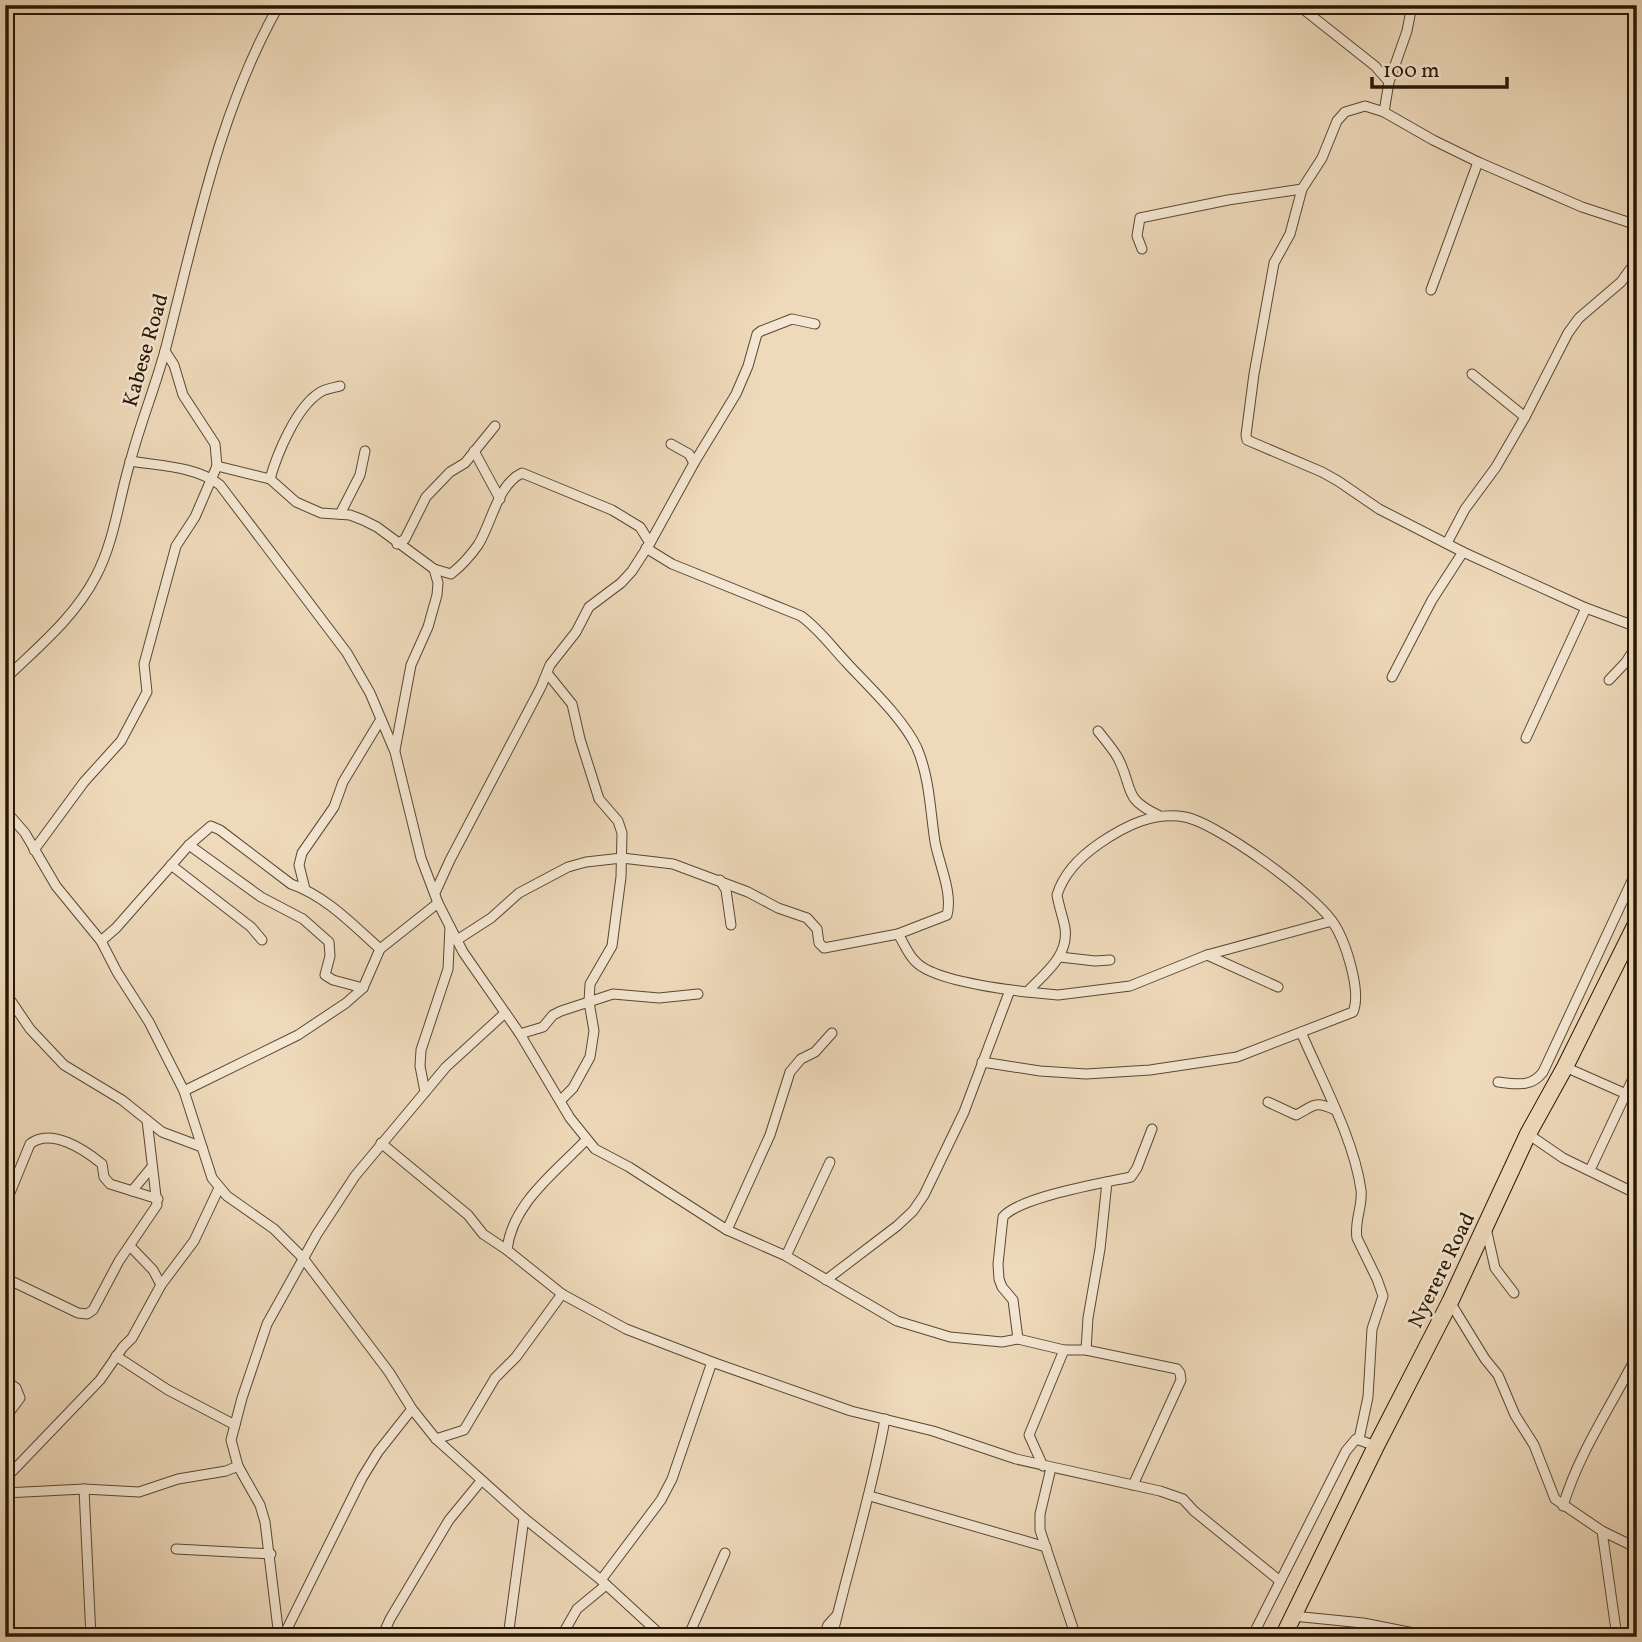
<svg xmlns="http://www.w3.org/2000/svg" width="1642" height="1642" font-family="Vollkorn,serif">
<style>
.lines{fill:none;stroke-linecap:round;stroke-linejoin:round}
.minor-casing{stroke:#584832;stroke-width:11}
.trunk-casing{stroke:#261805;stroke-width:18}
.minor{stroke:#f4e6d2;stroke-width:9}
.trunk{stroke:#eed9ba;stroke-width:16}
.labels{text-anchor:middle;stroke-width:5;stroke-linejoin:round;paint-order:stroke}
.street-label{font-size:21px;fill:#261805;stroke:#f4e6d2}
</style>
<rect width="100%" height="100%" fill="#eed9ba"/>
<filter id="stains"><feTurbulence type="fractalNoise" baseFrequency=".00286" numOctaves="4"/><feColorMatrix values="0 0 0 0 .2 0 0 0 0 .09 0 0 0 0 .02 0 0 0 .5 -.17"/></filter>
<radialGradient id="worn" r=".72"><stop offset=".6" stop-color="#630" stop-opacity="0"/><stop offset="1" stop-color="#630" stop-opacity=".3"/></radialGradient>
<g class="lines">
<defs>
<g id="minor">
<polyline points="1298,5 1375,66 1389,82"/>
<polyline points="1384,112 1389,82 1407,31 1412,5"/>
<polyline points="1637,225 1582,207 1478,162 1433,140 1384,112 1365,106 1345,112 1337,121 1322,158 1302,189 1290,234 1274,263 1254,374 1246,435 1247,440 1322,472 1338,481 1379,509 1463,552 1586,608 1637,627"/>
<polyline points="1142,249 1137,236 1140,218 1228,200 1302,189"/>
<polyline points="1431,290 1478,162"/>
<polyline points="1472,374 1525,417"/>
<polyline points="1634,408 1637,409"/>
<polyline points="671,444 689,454 694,463"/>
<polyline points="474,451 500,499"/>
<path d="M130 461C159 466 196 466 220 485L347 653 370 693 395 752 421 858 438 903 463 952 520 1034 570 1118 595 1149 629 1167 727 1230 786 1256 897 1321 950 1337 1002 1342 1018 1339 1064 1350H1086L1177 1369 1180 1373 1181 1380 1133 1485"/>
<polyline points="217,466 270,479 296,502 321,513 350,515 363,520 377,527 434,569 438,583 437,595 428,627 411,665 395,750"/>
<path d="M270 479C277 454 296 408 319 393 324 389 333 388 340 386"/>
<polyline points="340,514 360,475 365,451"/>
<polyline points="1447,543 1465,509 1496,467 1525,417 1568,333 1579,318 1621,282 1637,260"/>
<polyline points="397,544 405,539 426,497 450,472 465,463 495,426"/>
<path d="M434 569 451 574C461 566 471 555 478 545 492 523 497 485 522 473L612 510 640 527 650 543"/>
<polyline points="547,673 572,704 580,739 599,799 618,821 622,833 621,877 612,946 590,984 589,1002 594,1031 590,1057 573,1088 561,1100"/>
<polyline points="1392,677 1432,600 1463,552"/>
<path d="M5 679C38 647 75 617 96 576 115 540 119 497 131 459 141 421 156 385 166 347 196 231 219 111 279 5"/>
<polyline points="1609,680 1626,662 1637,645"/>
<path d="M1098 731C1105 740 1113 749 1118 758 1134 789 1122 798 1158 815"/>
<polyline points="1526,738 1586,608"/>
<polyline points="5,810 25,833 56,886 101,941 117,972 149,1022 184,1091 212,1178 227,1196 274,1229 303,1258 389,1372 412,1409 436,1439 524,1518 601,1580 663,1637"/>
<polyline points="189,845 261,897 303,919 329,942 330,956 325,975 333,980 363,988"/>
<polyline points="34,850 84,782 121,741 147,692 144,664 176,546 195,517 217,466 215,444 183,395 174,365 165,351"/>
<polyline points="171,865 251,927 262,940"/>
<polyline points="720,880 726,890 731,925"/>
<polyline points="305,889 299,865 302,853 334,807 343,782 381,719"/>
<polyline points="435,893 450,860 541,687 550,665 576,632 589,607 621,583 632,571 650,543 694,463 736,394 748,366 757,334 761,331 792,319 815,324"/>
<path d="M898 934C904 943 908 955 916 962 933 980 1002 989 1027 992 1045 973 1069 956 1065 928 1063 917 1059 907 1057 895 1064 872 1081 856 1100 843 1125 826 1154 811 1185 817 1217 823 1313 893 1332 921 1345 939 1362 991 1353 1012L1237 1057 1150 1070 1086 1074 1040 1071 982 1062"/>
<path d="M457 940 491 918 519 893 568 867 586 862 622 858 673 864 748 892 778 908 807 918 817 929 819 943 824 948 898 934 947 915C953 893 939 864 935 842 930 810 930 779 917 748 903 718 868 686 846 662 831 646 819 629 801 616L672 564 646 548"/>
<path d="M101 941 116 928 189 845 211 826 220 830 291 884C326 896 353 925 380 949"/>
<polyline points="1207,955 1278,987"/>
<polyline points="1060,957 1095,961 1110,960"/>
<polyline points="5,992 30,1029 64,1065 122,1100 162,1132 202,1147"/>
<polyline points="1027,992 1058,995 1130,986 1207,955 1332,921"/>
<path d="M1301 1032C1321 1079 1354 1139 1361 1190 1363 1206 1354 1221 1357 1238L1377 1279 1383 1296 1372 1329 1368 1397 1359 1439"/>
<polyline points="520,1034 543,1027 553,1015 561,1011 613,994 659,998 698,994"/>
<polyline points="1565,1067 1624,1093"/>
<path d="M1498 1082C1516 1084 1531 1088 1543 1072L1637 870"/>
<polyline points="184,1091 298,1035 346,1003 363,988 380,949 438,903"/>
<polyline points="425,1092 420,1066 421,1050 448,969 450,927"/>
<path d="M1268 1102 1296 1115C1314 1106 1314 1100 1335 1110"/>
<polyline points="1528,1134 1563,1158 1637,1194"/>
<path d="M586 1140C556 1172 512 1203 507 1250L562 1294 626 1329 712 1362 851 1411 933 1431 1016 1459 1160 1491 1183 1499 1194 1511 1280 1581"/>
<polyline points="381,1143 468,1215 483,1234 507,1250"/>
<polyline points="1590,1170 1637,1070"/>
<polyline points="132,1191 151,1168"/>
<path d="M5 1205 30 1144C51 1127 85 1150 102 1164L104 1177 110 1184 158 1199"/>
<polyline points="1486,1228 1495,1268 1514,1293"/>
<polyline points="727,1230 770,1135 790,1072 801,1059 815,1052 832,1033"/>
<polyline points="130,1246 153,1270 161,1285"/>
<polyline points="786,1256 830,1162"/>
<polyline points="5,1278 78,1313 87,1314 93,1310 119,1261 157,1205 147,1120"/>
<polyline points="826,1280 897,1226 913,1211 924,1195 964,1112 1010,990"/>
<polyline points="1450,1302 1485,1359 1498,1375 1515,1415 1534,1445 1555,1499 1602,1531 1617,1637"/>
<path d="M1018 1339 1013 1300 1002 1287 999 1279 998 1264 1003 1217C1019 1197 1103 1183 1131 1177L1137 1168 1152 1129"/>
<polyline points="1086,1350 1088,1318 1100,1249 1107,1182"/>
<polyline points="116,1356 168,1390 235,1425"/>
<polyline points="1628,1373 1637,1383"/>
<polyline points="5,1380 16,1388 20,1398 5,1418"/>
<polyline points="436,1439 464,1430 495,1378 516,1357 562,1294"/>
<polyline points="1043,1466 1029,1435 1064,1350"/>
<polyline points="1051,1468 1040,1514 1040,1530 1076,1637"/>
<polyline points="5,1479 100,1380 123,1347 132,1338 161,1285 194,1241 219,1188"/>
<polyline points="84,1489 91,1637"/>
<polyline points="5,1493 84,1489 139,1492 178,1479 226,1471 238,1466"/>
<polyline points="870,1496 1046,1547"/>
<path d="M1563 1506C1579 1452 1612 1405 1637 1355"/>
<polyline points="1602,1531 1637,1548"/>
<polyline points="176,1549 271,1554"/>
<polyline points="601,1580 661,1500 672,1479 712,1362"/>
<polyline points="1293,1616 1363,1623 1434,1637"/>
<polyline points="5,1632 35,1637"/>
<polyline points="279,1637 265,1522 260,1505 238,1466 231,1440 242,1398 267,1324 317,1234 355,1176 446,1067 504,1014"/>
<polyline points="283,1637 362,1478 378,1452 412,1409"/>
<polyline points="382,1637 390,1619 449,1520 481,1481"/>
<polyline points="508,1637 524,1518"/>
<polyline points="561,1637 577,1609 606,1585"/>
<polyline points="688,1637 725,1553"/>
<polyline points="823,1637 828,1625 837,1615"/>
<path d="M832 1637C849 1564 872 1493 885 1419"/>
<polyline points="1252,1637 1346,1451 1356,1439 1376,1446"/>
</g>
<polyline id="trunk" points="1283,1637 1376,1446 1450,1302 1528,1134 1565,1067 1637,922"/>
</defs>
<!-- minor casing -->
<use href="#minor" class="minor-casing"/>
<!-- trunk casing -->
<use href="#trunk" class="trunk-casing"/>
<!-- minor -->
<use href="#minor" class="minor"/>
<!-- trunk -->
<use href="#trunk" class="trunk"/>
</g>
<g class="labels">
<!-- street labels -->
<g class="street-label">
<text transform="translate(145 350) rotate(-74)" y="7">Kabese Road</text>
<text transform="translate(1441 1270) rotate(-64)" y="7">Nyerere Road</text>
</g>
</g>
<!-- margin -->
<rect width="1642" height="1642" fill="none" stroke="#eed9ba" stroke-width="28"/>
<rect x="7" y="7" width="1628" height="1628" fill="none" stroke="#261805" stroke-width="3.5"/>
<rect x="14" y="14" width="1614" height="1614" fill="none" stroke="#261805" stroke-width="2"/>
<!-- scale -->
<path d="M1372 77v10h135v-10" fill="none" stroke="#261805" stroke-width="3.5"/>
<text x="1383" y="77" font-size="21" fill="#261805" stroke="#f4e6d2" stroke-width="5" paint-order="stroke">100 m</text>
<rect width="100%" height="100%" filter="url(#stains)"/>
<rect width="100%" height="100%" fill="url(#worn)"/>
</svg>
